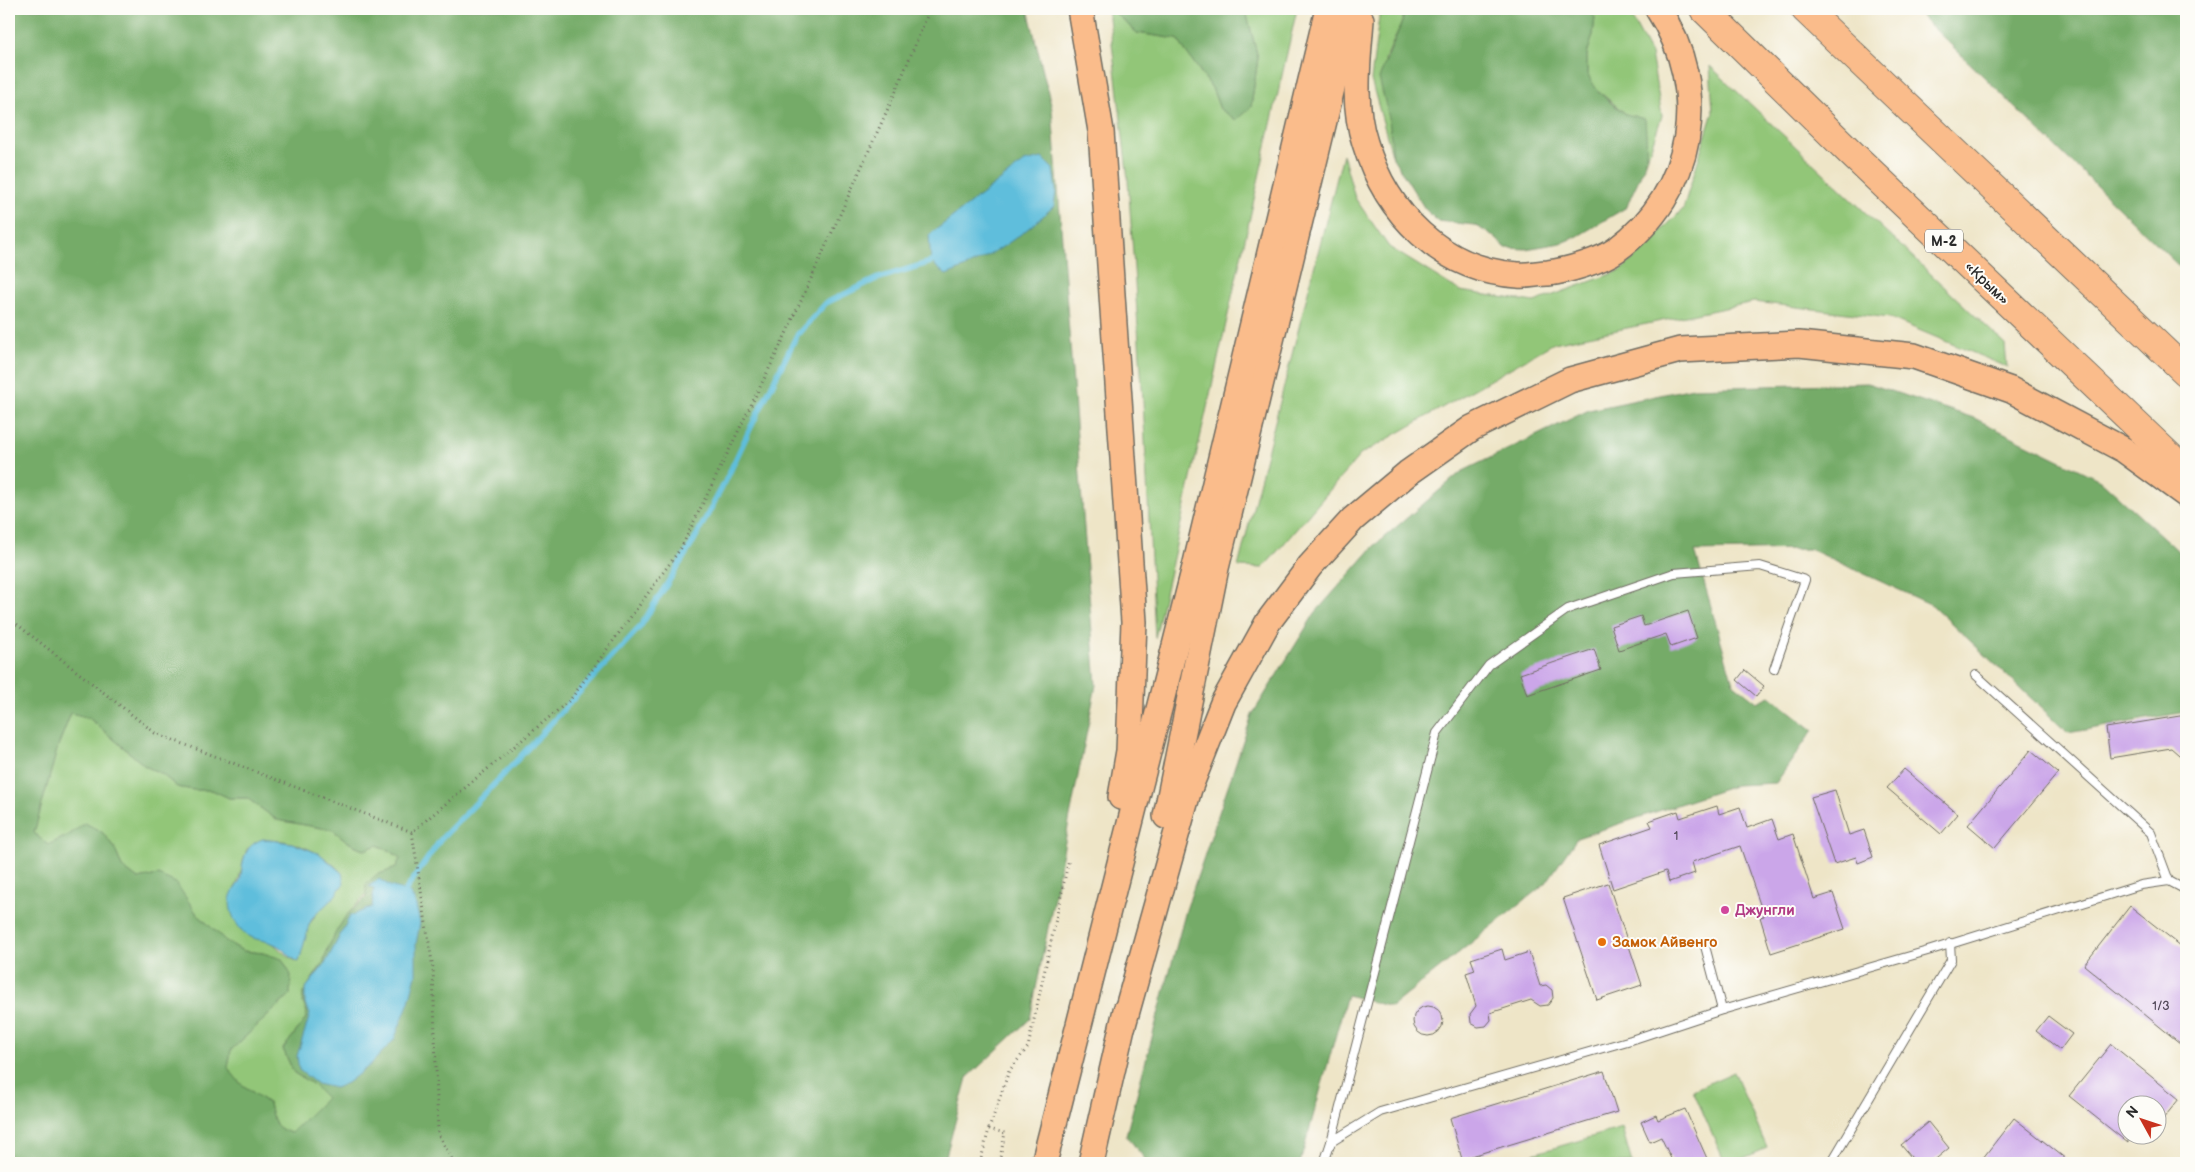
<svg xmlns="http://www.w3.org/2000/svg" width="2195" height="1172" font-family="'Balsamiq Sans',sans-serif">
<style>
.green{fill:#92c678;stroke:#5e7852;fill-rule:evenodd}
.forest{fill:#75ab68;stroke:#506b4a;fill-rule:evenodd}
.water{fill:#5ebedc;stroke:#447484}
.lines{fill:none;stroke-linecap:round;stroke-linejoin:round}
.stream{stroke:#5ebedc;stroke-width:5.5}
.building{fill:#cba6e9}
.service-casing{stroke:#6f6c62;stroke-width:10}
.primary-casing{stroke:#6f6c62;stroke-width:28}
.motorway-casing{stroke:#6f6c62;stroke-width:30}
.path{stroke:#6f6c62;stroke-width:3;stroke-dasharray:1 4;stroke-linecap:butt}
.service{stroke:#fff;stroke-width:8}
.primary{stroke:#fabc8b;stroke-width:25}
.motorway{stroke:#fabc8b;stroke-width:28}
.hotel-dot{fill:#d1479c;stroke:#fdfcf7;stroke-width:2}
.food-dot{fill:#e8710a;stroke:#fdfcf7;stroke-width:2}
.labels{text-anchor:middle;stroke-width:4;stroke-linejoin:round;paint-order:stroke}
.number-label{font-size:12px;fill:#534a5a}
.shield{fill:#fdfcf7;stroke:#6a6a68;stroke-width:1}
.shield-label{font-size:14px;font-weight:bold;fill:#2b2b2b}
.street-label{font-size:15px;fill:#2b2b2b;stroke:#fdfcf7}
.hotel-label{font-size:15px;font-weight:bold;fill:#b23c85;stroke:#fdfcf7;text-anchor:start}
.food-label{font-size:15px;font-weight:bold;fill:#c56008;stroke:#fdfcf7;text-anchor:start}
</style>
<rect width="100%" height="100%" fill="#fdfcf7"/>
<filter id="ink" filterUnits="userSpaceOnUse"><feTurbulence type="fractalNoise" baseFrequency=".02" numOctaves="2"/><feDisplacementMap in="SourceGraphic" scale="10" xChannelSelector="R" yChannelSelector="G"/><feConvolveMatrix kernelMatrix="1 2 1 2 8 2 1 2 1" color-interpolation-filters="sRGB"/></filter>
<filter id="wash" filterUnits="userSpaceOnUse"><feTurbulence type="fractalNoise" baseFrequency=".0096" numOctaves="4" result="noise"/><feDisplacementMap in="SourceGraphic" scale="20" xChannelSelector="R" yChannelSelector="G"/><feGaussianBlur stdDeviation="1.12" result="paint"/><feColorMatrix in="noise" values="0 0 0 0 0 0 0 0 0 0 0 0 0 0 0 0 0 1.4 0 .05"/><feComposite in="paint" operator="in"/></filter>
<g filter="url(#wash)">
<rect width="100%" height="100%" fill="#eee5c7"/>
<!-- green -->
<g class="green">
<polygon points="1108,9 1111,9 1137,33 1177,39 1212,88 1220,109 1251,107 1258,58 1247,15 1248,9 1297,9 1155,638 1143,401 1128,180"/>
<polygon points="1380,9 1405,9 1402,22 1385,60 1393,158 1371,80"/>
<polygon points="1587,9 1627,9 1651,54 1662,116 1642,173 1646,155 1626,114 1597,90 1587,74 1587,54 1593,35 1595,17"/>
<polygon points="1710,66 2005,344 2007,367 1890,318 1754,302 1554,343 1360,455 1263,568 1238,567 1343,154 1355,198 1389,247 1460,291 1534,302 1622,270 1683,209 1713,112"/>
<path d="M71 713 89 718 145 766 162 774 177 787 194 790H212L229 798H247L277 820 333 830 348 842 364 850 377 845 391 851 400 859 396 868 387 872 346 916 329 946 323 963 303 993V1003L307 1012 305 1020 283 1049 294 1073 311 1083 326 1098 291 1133C274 1128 273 1120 269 1104L240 1083 227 1068 231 1050 290 995 263 953 243 951 226 941 197 914 186 900 158 875 138 879 122 867 114 847 102 832 85 824 69 835 48 845 34 833 58 746ZM263 839C270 841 276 840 283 841 305 845 327 856 342 873L309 925 298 962C274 951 249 915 231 895 241 881 241 866 247 849Z"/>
<polygon points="1734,1072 1767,1148 1732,1163 1725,1163 1693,1090"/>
<polygon points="1622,1128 1632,1163 1502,1163"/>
</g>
<!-- forest -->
<g class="forest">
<path d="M9 9H1028L1052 109 1096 685 1030 1019 967 1078 944 1163H9ZM71 713 89 718 145 766 162 774 177 787 194 790H212L229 798H247L277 820 333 830 348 842 365 850 377 845 391 851 400 858 396 868 376 875 366 884V897L346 916 337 930 329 946 323 963 303 993V1003L307 1012 305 1020 283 1049 294 1073 311 1083 326 1098 291 1133C274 1128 273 1120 269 1104L240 1083 228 1068 231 1050 290 995 291 975 282 959 263 953 243 951 226 941 197 914 176 883 158 875 138 879 122 867 114 847 102 832 85 823 69 835 48 845 34 833 58 746Z"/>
<polygon points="1111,9 1248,9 1247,15 1258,58 1251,107 1236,120 1220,109 1212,88 1177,39 1137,33"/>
<path d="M1405 9H1587L1595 17 1593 35 1587 54V74L1597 90 1611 103 1626 114 1645 119C1646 136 1649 158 1641 174 1636 187 1631 194 1627 207L1578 236 1561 243 1526 249 1506 248 1492 235 1474 225 1437 221 1425 209 1393 158 1389 118 1379 78 1402 22Z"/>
<polygon points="1914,9 2186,9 2186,274 2186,273"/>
<polygon points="1867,383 1974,418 2100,480 2186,558 2186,712 2068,733 1932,605 1810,549 1695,551 1733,683 1757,702 1770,696 1813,730 1776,783 1737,785 1577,838 1546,883 1391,1007 1347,995 1300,1163 1148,1163 1126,1135 1186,910 1252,715 1315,613 1375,545 1461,472 1589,410 1693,388"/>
</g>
<!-- water -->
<g class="water">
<path d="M1042 158 1053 169 1056 191 1054 206C1022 236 988 260 946 275L931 262 929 235 1024 162Z"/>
<path d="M263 839 292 843 320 854 342 873 344 883 334 897 313 917 309 925 299 962C290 958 286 951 278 946 269 940 257 941 249 936 237 930 227 909 231 896 233 889 240 884 241 876 243 858 245 845 263 839Z"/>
<polygon points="379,879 390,886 409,892 415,901 420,923 416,944 416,975 409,1002 394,1040 370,1065 347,1083 335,1088 317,1084 299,1070 297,1056 310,1014 305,1004 305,989 325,964 350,916 372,907 374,889 369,886"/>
</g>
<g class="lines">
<!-- stream -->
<polyline class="stream" points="405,891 441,839 505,773 640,627 692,544 725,482 749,431 797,335 826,303 876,279 931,262"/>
</g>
<g id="blocks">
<!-- building -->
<g class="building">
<polygon points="1688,611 1697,638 1671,647 1666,634 1619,650 1611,626 1641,616 1644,626"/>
<polygon points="1594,649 1601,670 1527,695 1520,674"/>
<polygon points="1745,670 1764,686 1756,696 1737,680"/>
<polygon points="2186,715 2186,761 2171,748 2110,758 2106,728"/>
<polygon points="2031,750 2058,773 1995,848 1968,825"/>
<polygon points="1904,769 1958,814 1941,834 1887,788"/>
<polygon points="1835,790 1849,835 1864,830 1873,857 1858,863 1856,857 1834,864 1811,797"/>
<polygon points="1717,806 1719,814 1740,807 1747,828 1772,819 1779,839 1793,834 1814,899 1833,893 1845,929 1771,953 1760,917 1764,916 1740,846 1692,862 1695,873 1669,882 1666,871 1613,889 1599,845 1652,827 1649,821 1678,811 1680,818"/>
<polygon points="1608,883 1642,985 1597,1000 1563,898"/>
<polygon points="2130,906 2186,950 2186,1048 2084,965"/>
<polygon points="1502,949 1505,960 1529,952 1540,986 1546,985 1552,990 1553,998 1548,1005 1540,1006 1531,1000 1490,1013 1491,1020 1486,1026 1478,1027 1471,1023 1470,1014 1476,1006 1466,973 1475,970 1471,959"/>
<circle cx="1428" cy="1021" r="15"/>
<polygon points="2048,1016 2072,1034 2060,1050 2036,1031"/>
<polygon points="2111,1044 2179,1099 2158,1125 2158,1104 2128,1104 2128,1143 2069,1096"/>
<polygon points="1604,1071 1617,1112 1462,1159 1450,1118"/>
<polygon points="1685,1109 1709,1163 1673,1163 1661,1137 1650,1142 1641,1122 1656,1115 1658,1120"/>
<polygon points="2014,1118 2071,1163 1979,1163"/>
<polygon points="1928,1122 1949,1148 1931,1163 1916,1163 1901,1145"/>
</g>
</g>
</g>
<g filter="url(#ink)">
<use href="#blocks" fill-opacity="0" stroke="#6f6c62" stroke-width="1"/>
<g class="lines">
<defs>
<g id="service">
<polyline points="1976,675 2151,833 2169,881"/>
<polyline points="1705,946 1722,1010"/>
<polyline points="1331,1142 1437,733 1489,665 1568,609 1674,573 1760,566 1805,580 1774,669"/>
<polyline points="1324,1163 1331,1142 1380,1112 1631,1040 1722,1010 1931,950 2141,885 2169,881 2186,890"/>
<polyline points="1831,1163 1951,960 1950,943"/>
</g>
<g id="primary">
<polyline points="1080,9 1101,131 1134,622 1129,751 1121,797"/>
<path d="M1361 20C1358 60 1352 104 1365 143 1386 213 1442 271 1518 275 1528 276 1538 273 1548 273 1566 271 1601 261 1616 250 1695 193 1711 90 1658 9"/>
<polyline points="1166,816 1216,568 1351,9"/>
<polyline points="1123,1025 1189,789 1223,703 1268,622 1310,566 1353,519 1408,473 1472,428 1570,380 1680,350 1799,344 1914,356 2011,390 2124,450 2186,495"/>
<polyline points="1044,1163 1196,563 1328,9"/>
<polyline points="1091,1163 1126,1010"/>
</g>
<g id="motorway">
<polyline points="1704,9 1852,154 2186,472"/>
<polyline points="1805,9 2186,372"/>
</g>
</defs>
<!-- service casing -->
<use href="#service" class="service-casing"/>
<!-- primary casing -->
<use href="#primary" class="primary-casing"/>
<!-- motorway casing -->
<use href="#motorway" class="motorway-casing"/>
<!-- path -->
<g class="path">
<polyline points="9,618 155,733 412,832"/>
<polyline points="989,1129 1009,1071 1028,1047 1069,859"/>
<polyline points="454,1163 438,1134 433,969 412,832 570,700 681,548 785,336 895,93 930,9"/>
<polyline points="980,1163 989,1129 1005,1133 999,1163"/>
</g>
<!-- service -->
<use href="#service" class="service"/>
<!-- primary -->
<use href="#primary" class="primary"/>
<!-- motorway -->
<use href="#motorway" class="motorway"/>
</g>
</g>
<!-- markers -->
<circle class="hotel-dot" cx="1725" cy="910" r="5"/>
<circle class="food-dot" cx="1602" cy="942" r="5"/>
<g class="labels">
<!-- number labels -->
<g class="number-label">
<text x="1676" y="840">1</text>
<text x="2161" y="1010">1/3</text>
</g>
<!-- shield labels -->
<rect class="shield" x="1925" y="229.5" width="38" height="23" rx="4"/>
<g class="shield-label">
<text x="1944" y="246">М-2</text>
</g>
<!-- street labels -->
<g class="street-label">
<text transform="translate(1987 283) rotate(44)" y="5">«Крым»</text>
</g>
<!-- hotel labels -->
<g class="hotel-label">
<text x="1735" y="915">Джунгли</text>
</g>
<!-- food labels -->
<g class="food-label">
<text x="1612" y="947">Замок Айвенго</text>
</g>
</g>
<!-- margin -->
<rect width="2195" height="1172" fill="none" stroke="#fdfcf7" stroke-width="30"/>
<!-- north arrow -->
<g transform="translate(2142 1120) rotate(310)"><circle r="24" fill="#fdfcf7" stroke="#a9a8a5"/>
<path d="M0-4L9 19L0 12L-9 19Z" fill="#c8321e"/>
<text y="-8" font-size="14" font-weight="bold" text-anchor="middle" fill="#2b2b2b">N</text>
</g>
</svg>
